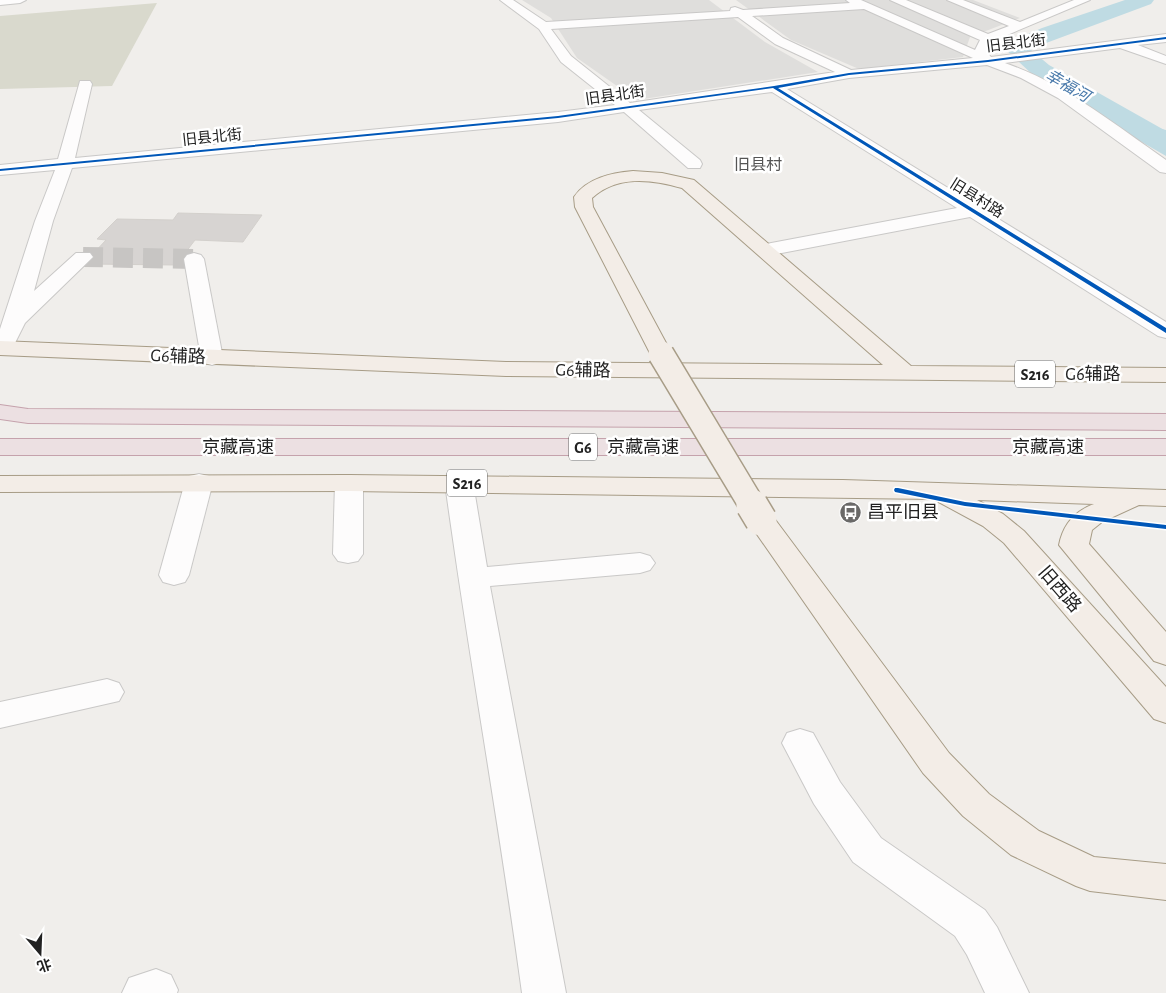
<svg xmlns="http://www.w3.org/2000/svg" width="1166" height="993" font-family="'Alegreya Sans','Noto Sans SC',sans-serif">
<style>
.residential{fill:#dfdedc}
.construction{fill:#d9d9cd}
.water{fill:#bfdbe3}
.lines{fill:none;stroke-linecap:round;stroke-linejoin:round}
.river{fill:#bfdbe3;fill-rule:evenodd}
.building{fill:#d7d4d2;stroke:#d3d0cc}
.minor-tunnel{stroke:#c7c5c3;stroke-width:20;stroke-dasharray:20 10;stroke-linecap:butt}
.minor-casing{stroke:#c9c8c7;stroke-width:2}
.major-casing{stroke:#a79c86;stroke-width:2}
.highway-casing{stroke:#c5a2ac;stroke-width:2}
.minor{fill:#fdfcfc;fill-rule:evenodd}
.major{fill:#f3ede7;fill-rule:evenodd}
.highway{fill:#ece0e2;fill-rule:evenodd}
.major-bridge-far1-casing{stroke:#a79c86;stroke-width:28;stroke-linecap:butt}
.major-bridge-casing{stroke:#a79c86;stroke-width:34;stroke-linecap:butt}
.major-bridge-far1{stroke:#f3ede7;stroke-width:25}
.major-bridge{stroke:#f3ede7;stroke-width:31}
.cycleway-casing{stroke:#fff;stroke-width:3}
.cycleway{fill:#0057b8;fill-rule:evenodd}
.labels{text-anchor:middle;stroke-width:5;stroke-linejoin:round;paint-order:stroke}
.far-street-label{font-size:15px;fill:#222;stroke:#fff}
.far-water-label{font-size:16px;font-style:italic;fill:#4a7aab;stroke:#fff}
.far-quarter-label{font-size:16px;fill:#555;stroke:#fff}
.shield{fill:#fff;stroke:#646464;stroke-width:1}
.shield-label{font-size:16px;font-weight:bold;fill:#222}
.street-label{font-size:18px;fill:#222;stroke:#fff}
.poi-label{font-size:18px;fill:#222;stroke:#fff;text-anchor:start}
</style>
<rect width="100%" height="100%" fill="#f0eeeb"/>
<!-- residential -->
<g class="residential">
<polygon points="522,0 709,0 765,42 818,72 637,100 577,58 551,18"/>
<polygon points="736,0 973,0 1020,18 970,37 963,57 859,69 791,40"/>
</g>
<!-- construction -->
<polygon class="construction" points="157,3 112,86 0,89 0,16"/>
<!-- water -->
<polygon class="water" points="1086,110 1166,130 1166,156"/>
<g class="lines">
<!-- river -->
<polygon class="river" points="1125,0 1154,0 1151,4 1030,49 1049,65 1166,131 1166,150 1156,148 1033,75 1004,48 1007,43 1042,28"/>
</g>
<!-- building -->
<polygon class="building" points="178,213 262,215 243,242 195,240 176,265 89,264 95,257 93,254 106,240 97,239 117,219 173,220"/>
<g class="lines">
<!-- minor-tunnel -->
<polyline class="minor-tunnel" points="83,257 194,259"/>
<defs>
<g id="minor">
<polygon points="0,0 26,0 20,3 0,5"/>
<path d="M500 0H513L546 22 730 11 731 8 735 7 743 10 850 3 846 0H861L975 50 980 40 890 0H906L988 34 1009 26 947 0H963L1020 22 1074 0H1090L993 41 987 52 991 57 1166 34V42L1138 45 1166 56V64L1120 48 1005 63C1065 84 1114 124 1166 160V173L1160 172 1058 98 1021 78 987 65 849 78 787 89 1166 322V338L1158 336 970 217 766 256 759 254 756 250 759 246 766 244 957 208 772 92 639 110 700 160 702 164 700 168H688L624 112 558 122 72 168 53 221 34 291 76 253H90L93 257 25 323 10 353 0 354V329L35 221 55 170 0 175V165L58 159 80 81H90L92 84 75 158 558 112 615 105 561 62 539 29ZM864 9 973 58 851 70 783 38 752 16ZM738 17 775 44 835 72 630 103 571 56 551 29Z"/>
<polygon points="194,253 201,255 204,259 223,358 220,363 212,365 204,363 201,358 184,259 187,255"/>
<polygon points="199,474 209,476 213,482 189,575 185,582 174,585 163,582 159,575 185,482 189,476"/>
<polygon points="349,475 359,477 363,483 363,554 358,561 348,563 338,561 333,554 335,483 339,477"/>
<path d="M459 475 469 477 473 483 487 567 640 553 650 556 655 563 650 570 640 573 490 586 566 993H522C499 822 468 653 445 483L449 477Z"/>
<polygon points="107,679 119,683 124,692 119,701 0,728 0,702"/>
<polygon points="800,729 813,733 840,782 881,838 985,910 997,927 1029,993 985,993 967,955 955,936 853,862 814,804 782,743 787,733"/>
<polygon points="156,969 171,975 178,990 177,993 122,993 129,978"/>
</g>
<g id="major">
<path d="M633 171 662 173 694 180 911 366 1166 368V382L506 376 0 355V341L506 362 883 365 682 188C651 179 617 175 592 198L593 207 672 354 669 359 661 361 653 359 575 207 574 197C587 178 611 173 633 171Z"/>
<path d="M349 475 843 480 1166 490V506L1139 505 1102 522 1092 530 1089 544 1166 632V665L1154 661 1059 545C1063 524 1075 511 1094 504L977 500 1003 514 1024 531 1166 687V723L1154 719 1004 543 983 526 933 499 349 491 0 492V476Z"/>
<polygon points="761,511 771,514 949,753 989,794 1039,831 1094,857 1166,864 1166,900 1090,891 1076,886 1011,855 963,816 923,773 747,520 751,514"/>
</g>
<g id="highway">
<polygon points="0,405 28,409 1166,414 1166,430 28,423 0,419"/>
<rect x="0" y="439" width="1166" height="16"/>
</g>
</defs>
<!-- minor casing -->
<use href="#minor" class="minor-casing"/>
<!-- major casing -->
<use href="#major" class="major-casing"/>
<!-- highway casing -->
<use href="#highway" class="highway-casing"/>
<!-- minor -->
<use href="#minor" class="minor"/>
<!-- major -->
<use href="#major" class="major"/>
<!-- highway -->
<use href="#highway" class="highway"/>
<defs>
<polyline id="major-bridge-far1" points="661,354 753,507"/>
<polyline id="major-bridge" points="752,505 761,520"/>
</defs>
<!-- major-bridge-far1 casing -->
<use href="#major-bridge-far1" class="major-bridge-far1-casing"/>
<!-- major-bridge casing -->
<use href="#major-bridge" class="major-bridge-casing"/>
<!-- major-bridge-far1 -->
<use href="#major-bridge-far1" class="major-bridge-far1"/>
<!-- major-bridge -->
<use href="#major-bridge" class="major-bridge"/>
<defs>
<g id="cycleway">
<polygon points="1166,37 1166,39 988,62 849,75 778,88 1166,328 1166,333 773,88 558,118 0,171 0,169 558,116 774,86 849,73 988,60"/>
<polygon points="895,488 898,488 965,502 1166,525 1166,529 965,506 895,492 894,490"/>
</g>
</defs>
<!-- cycleway casing -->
<use href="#cycleway" class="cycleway-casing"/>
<!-- cycleway -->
<use href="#cycleway" class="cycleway"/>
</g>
<!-- icons -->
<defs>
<symbol id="bus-disc" viewBox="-11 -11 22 22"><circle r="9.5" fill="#6a6968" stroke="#fff"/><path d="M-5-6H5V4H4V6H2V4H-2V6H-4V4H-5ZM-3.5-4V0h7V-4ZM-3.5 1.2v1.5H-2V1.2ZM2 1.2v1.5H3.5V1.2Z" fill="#fff"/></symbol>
</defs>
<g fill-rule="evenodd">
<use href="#bus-disc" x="838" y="500" width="25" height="25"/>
</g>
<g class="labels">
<!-- far-street labels -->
<g class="far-street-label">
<text transform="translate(1016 43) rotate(-7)" y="5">旧县北街</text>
<text transform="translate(615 95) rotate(-8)" y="5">旧县北街</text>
<text transform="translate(212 137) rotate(-6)" y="5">旧县北街</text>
<text transform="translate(977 198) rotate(32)" y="5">旧县村路</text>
</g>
<!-- far-water labels -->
<g class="far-water-label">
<text transform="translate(1068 85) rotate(30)" y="6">幸福河</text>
</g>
<!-- far-quarter labels -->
<g class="far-quarter-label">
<text x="758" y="170">旧县村</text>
</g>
<!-- shield labels -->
<g class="shield">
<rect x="1015" y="360.5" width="40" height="27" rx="4"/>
<rect x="569" y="433.5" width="28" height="27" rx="4"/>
<rect x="447" y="469.5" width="40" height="27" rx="4"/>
</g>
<g class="shield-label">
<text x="1035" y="380">S216</text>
<text x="583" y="453">G6</text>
<text x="467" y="489">S216</text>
</g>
<!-- street labels -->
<g class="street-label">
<text transform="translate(178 356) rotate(2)" y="6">G6辅路</text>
<text transform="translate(583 370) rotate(1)" y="6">G6辅路</text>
<text x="1093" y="380">G6辅路</text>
<text x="238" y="453">京藏高速</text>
<text x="643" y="453">京藏高速</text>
<text x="1048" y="453">京藏高速</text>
<text transform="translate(1060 589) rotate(49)" y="6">旧西路</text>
</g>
<!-- poi labels -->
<g class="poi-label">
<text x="867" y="518">昌平旧县</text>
</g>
</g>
<!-- north arrow -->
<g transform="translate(40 953) rotate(161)" stroke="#ffffff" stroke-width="4" paint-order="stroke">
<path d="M0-4L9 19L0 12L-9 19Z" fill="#222222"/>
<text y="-8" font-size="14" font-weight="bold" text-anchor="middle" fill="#222222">北</text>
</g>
</svg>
